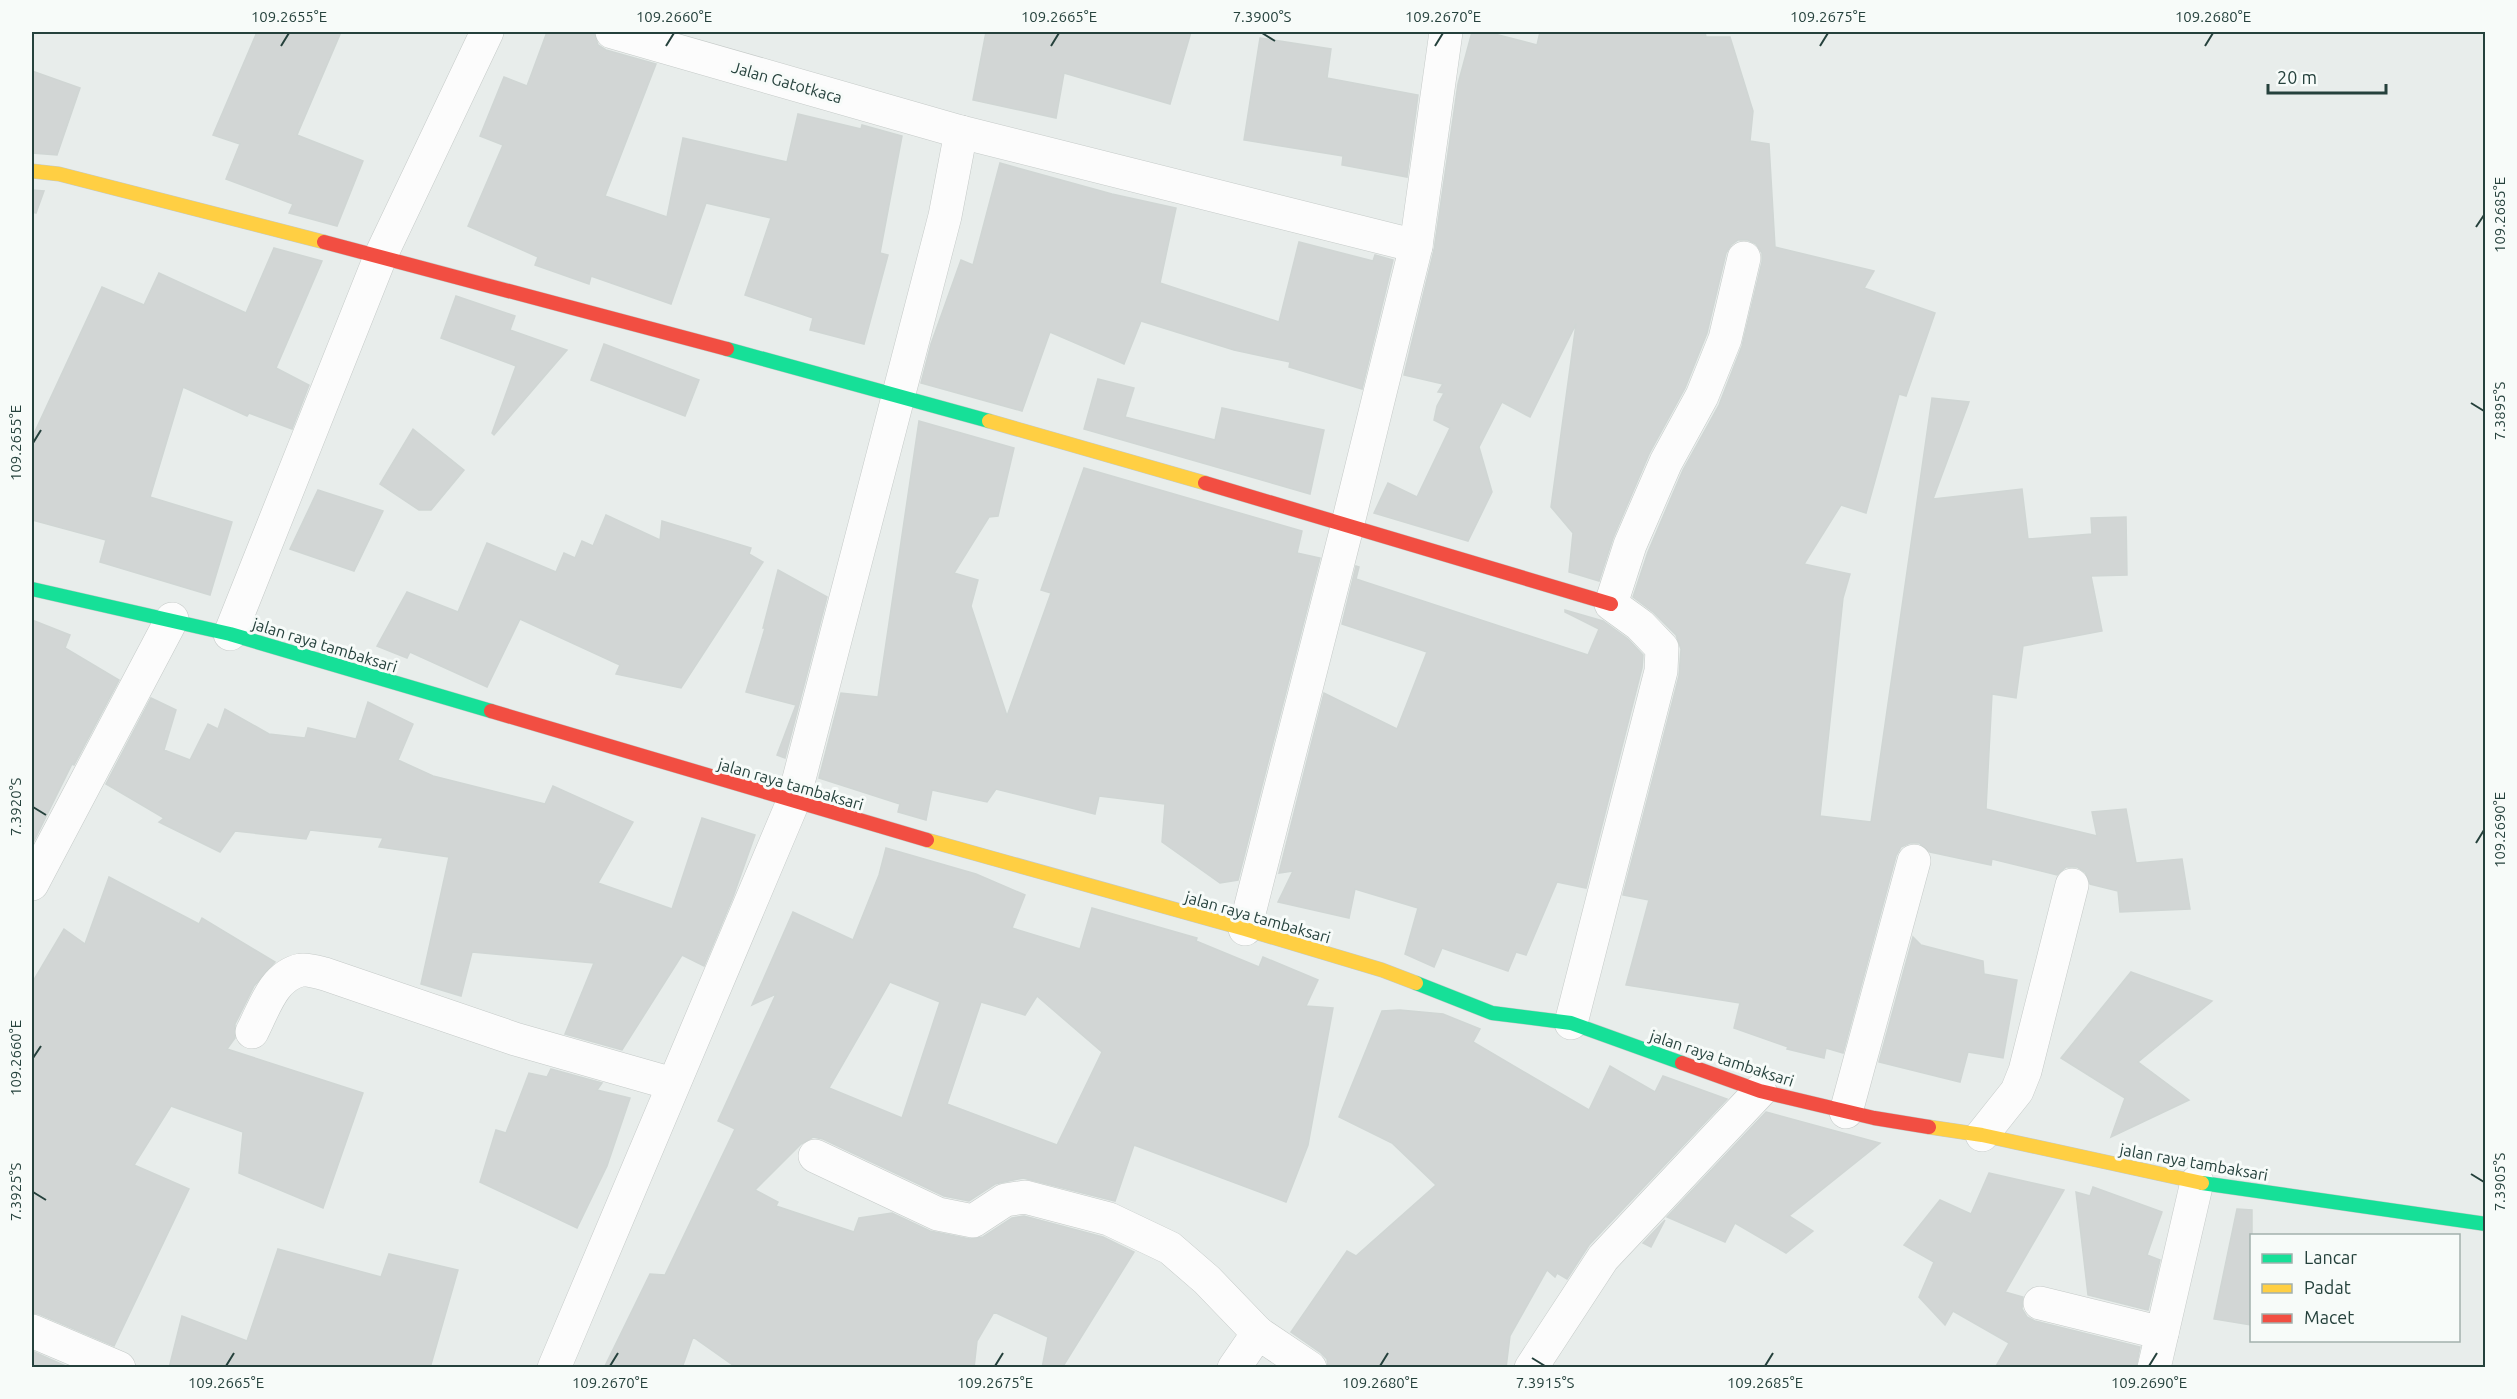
<svg xmlns="http://www.w3.org/2000/svg" width="2517" height="1399" font-family="Ubuntu,sans-serif">
<style>
.building{fill:#d2d6d5;stroke:#d0d6d4;stroke-width:1.5;fill-rule:evenodd}
.lines{fill:none;stroke-linecap:round;stroke-linejoin:round}
.street-casing{stroke:#c5cac8;stroke-width:34}
.fast-casing{stroke:#c3cac8;stroke-width:15}
.slow-casing{stroke:#c3cac8;stroke-width:15}
.jam-casing{stroke:#c3cac8;stroke-width:15}
.street{stroke:#fcfcfc;stroke-width:33}
.fast{stroke:#16e098;stroke-width:14}
.slow{stroke:#ffcf43;stroke-width:14}
.jam{stroke:#f24e42;stroke-width:14}
.ticks{fill:none;stroke:#25413c;stroke-width:2}
.labels{text-anchor:middle;stroke-width:6;stroke-linejoin:round;paint-order:stroke}
.street-label{font-size:16px;fill:#25413c;stroke:#f7fbf9}
.neatline{fill:none;stroke:#25413c;stroke-width:2}
.ticks-label{font-size:15px;text-anchor:middle;fill:#25413c}
</style>
<rect width="100%" height="100%" fill="#e8edeb"/>
<!-- building -->
<g class="building">
<polygon points="257,32 341,32 297,135 363,161 337,226 289,213 293,204 226,179 240,144 213,135"/>
<polygon points="547,32 594,32 598,45 606,50 656,64 605,196 667,217 683,138 787,162 798,114 861,129 862,125 902,136 880,253 888,255 864,344 810,330 813,318 745,295 771,218 706,203 671,304 591,276 589,284 535,265 538,257 468,226 503,145 480,136 504,77 527,86"/>
<polygon points="986,32 1191,32 1170,104 1064,73 1056,118 973,100"/>
<polygon points="1472,32 1487,32 1537,45 1540,32 1705,32 1706,37 1730,37 1753,111 1750,141 1769,144 1775,247 1874,271 1864,288 1935,313 1906,396 1899,394 1866,513 1841,505 1804,564 1850,574 1843,598 1820,816 1871,822 1932,398 1969,402 1933,499 2022,489 2028,539 2092,534 2091,518 2126,517 2127,575 2091,576 2102,631 2023,646 2016,698 1992,694 1986,809 2097,836 2092,812 2126,809 2136,863 2182,859 2190,909 2120,912 2118,891 2090,884 2085,872 2077,867 2066,867 2057,875 1992,859 1991,865 1930,852 1919,843 1910,843 1901,847 1896,856 1843,1053 1826,1048 1824,1058 1787,1049 1788,1047 1734,1028 1740,1003 1626,985 1649,900 1623,895 1679,676 1681,649 1676,635 1653,612 1633,597 1648,552 1683,470 1719,405 1742,346 1762,262 1762,253 1756,244 1748,240 1738,240 1731,245 1726,253 1707,333 1685,388 1649,454 1613,538 1599,581 1569,572 1573,533 1551,507 1576,324 1530,417 1502,402 1479,447 1492,492 1468,541 1374,513 1388,483 1417,497 1450,428 1434,420 1437,406 1444,393 1438,392 1443,384 1404,375 1434,250 1458,84"/>
<polygon points="1260,38 1331,49 1327,78 1418,95 1407,177 1342,165 1343,156 1244,140"/>
<polygon points="32,71 80,88 57,155 32,153"/>
<polygon points="1000,163 1112,194 1176,208 1160,283 1279,322 1299,242 1373,261 1375,255 1393,260 1362,389 1289,367 1290,362 1234,350 1141,321 1124,364 1050,332 1022,411 921,383 931,344 961,260 973,265"/>
<polygon points="32,190 44,191 36,213 32,212"/>
<polygon points="274,248 322,261 276,368 309,385 292,429 249,413 247,416 183,387 150,497 232,522 210,595 100,562 106,540 32,520 32,438 102,287 144,305 159,273 246,313"/>
<polygon points="456,296 515,316 510,330 567,350 494,435 492,433 516,366 441,338"/>
<polygon points="604,344 699,380 685,416 591,380"/>
<polygon points="1098,379 1134,388 1125,417 1215,440 1222,408 1324,430 1310,494 1084,429"/>
<polygon points="919,421 1014,448 998,516 989,517 954,573 978,580 971,606 1007,716 1051,593 1041,590 1084,468 1302,531 1297,553 1320,558 1238,880 1220,883 1162,842 1165,804 1099,796 1095,814 996,789 987,802 932,790 926,820 898,812 900,804 819,778 841,693 878,697"/>
<polygon points="413,429 464,470 431,510 419,510 380,484"/>
<polygon points="318,490 383,511 354,571 290,549"/>
<polygon points="606,515 660,540 662,521 751,548 749,554 763,562 681,688 616,674 620,665 520,619 487,687 410,652 407,658 377,646 407,592 458,612 487,543 556,572 564,553 575,558 582,541 593,546"/>
<polygon points="1356,566 1359,567 1356,579 1588,655 1599,629 1565,612 1565,610 1603,621 1628,639 1643,655 1642,668 1586,888 1557,882 1526,955 1516,952 1508,971 1442,948 1434,967 1405,954 1418,908 1355,889 1349,918 1278,902 1293,871 1279,873 1324,693 1397,729 1427,652 1342,624"/>
<polygon points="778,570 827,597 785,758 777,755 796,705 746,692 765,628 763,628"/>
<polygon points="32,620 70,635 65,648 119,680 74,765 72,764 32,845"/>
<polygon points="151,698 176,710 164,750 190,760 208,724 218,729 225,709 269,734 305,738 308,728 356,739 368,702 413,724 398,760 433,776 545,804 553,786 633,822 598,883 672,909 702,818 755,835 733,897 704,966 682,955 622,1050 565,1034 594,963 472,952 461,996 421,984 449,857 379,847 383,838 310,830 306,839 235,831 220,852 159,822 164,818 106,784"/>
<path d="M886 848 976 874 1025 895 1012 928 1080 949 1092 908 1197 938 1196 941 1259 967 1263 957 1318 980 1306 1006 1333 1008 1308 1145 1286 1202 1134 1145 1115 1201 1023 1178 995 1184 969 1201 944 1196 823 1139 813 1137 801 1144 755 1190 778 1202 776 1206 854 1232 859 1218 892 1213 930 1231 970 1239 983 1237 1012 1218 1024 1216 1103 1237 1134 1252 1062 1368H1042L1048 1337 994 1312 977 1341 974 1368H737L693 1337 682 1368H604L650 1274 665 1275 735 1129 718 1121 776 994 752 1005 793 912 853 940 879 875ZM890 982 940 1002 902 1118 829 1088ZM1037 996 1102 1052 1057 1145 947 1104 981 1002 1025 1015Z"/>
<polygon points="109,877 199,924 202,918 275,962 254,986 235,1024 235,1038 227,1049 363,1093 323,1208 239,1173 243,1132 171,1106 134,1165 189,1189 114,1346 39,1314 32,1313 32,983 64,929 85,944"/>
<polygon points="1913,937 1921,945 1983,961 1984,974 2017,980 2003,1058 1968,1052 1960,1082 1879,1062"/>
<polygon points="2131,972 2212,1001 2138,1062 2189,1100 2111,1137 2125,1098 2061,1058"/>
<polygon points="1400,1010 1443,1014 1480,1029 1473,1042 1589,1110 1610,1066 1655,1092 1663,1076 1727,1099 1589,1245 1567,1279 1557,1273 1555,1277 1547,1270 1510,1336 1506,1368 1328,1368 1327,1359 1321,1353 1291,1332 1347,1251 1356,1256 1436,1185 1392,1143 1339,1117 1382,1011"/>
<polygon points="551,1069 602,1083 597,1090 630,1098 607,1166 577,1228 480,1182 496,1130 506,1133 529,1073 547,1077"/>
<polygon points="1766,1112 1880,1143 1789,1216 1813,1231 1786,1253 1735,1223 1725,1242 1667,1217"/>
<polygon points="1989,1173 2064,1190 2005,1292 2023,1297 2022,1309 2027,1317 2035,1321 2140,1347 2136,1368 1995,1368 2009,1343 1953,1311 1945,1325 1919,1297 1934,1262 1904,1245 1940,1200 1971,1214"/>
<polygon points="2093,1187 2162,1212 2147,1255 2160,1260 2148,1310 2088,1295 2076,1192 2090,1196"/>
<polygon points="2237,1209 2252,1210 2252,1325 2214,1319"/>
<polygon points="1665,1220 1651,1247 1643,1243"/>
<polygon points="278,1249 381,1277 389,1254 458,1270 430,1368 169,1368 182,1316 247,1341"/>
<polygon points="32,1351 70,1368 32,1368"/>
</g>
<g class="lines">
<defs>
<g id="street">
<polyline points="612,32 961,132 1416,246"/>
<polyline points="230,634 381,255 487,32"/>
<polyline points="32,884 172,619"/>
<polyline points="1245,929 1348,523 1416,246 1446,32"/>
<polyline points="1571,1023 1661,671 1662,648 1640,625 1611,604 1630,545 1666,462 1702,396 1725,339 1744,258"/>
<path d="M252 1032C264 1009 273 976 301 970 308 969 317 972 325 974L515 1039 673 1084"/>
<polyline points="1846,1112 1914,861"/>
<polyline points="1982,1135 2017,1091 2025,1071 2072,885"/>
<polyline points="815,1156 938,1214 973,1221 1005,1200 1025,1197 1109,1219 1170,1248 1207,1280 1258,1333"/>
<polyline points="2040,1303 2162,1333"/>
<polyline points="32,1331 119,1368"/>
<polyline points="554,1368 793,802 945,216 961,132"/>
<polyline points="1234,1368 1258,1333 1310,1368"/>
<polyline points="1531,1368 1603,1258 1760,1091"/>
<polyline points="2154,1368 2197,1182"/>
</g>
<g id="fast">
<polyline points="727,349 989,421"/>
<polyline points="32,589 230,634 491,711"/>
<polyline points="1416,983 1492,1013 1571,1023 1682,1063"/>
<polyline points="2202,1183 2486,1224"/>
</g>
<g id="slow">
<polyline points="32,171 59,174 324,242"/>
<polyline points="989,421 1205,483"/>
<polyline points="927,840 1245,929 1382,970 1416,983"/>
<polyline points="1929,1127 1982,1135 2202,1183"/>
</g>
<g id="jam">
<polyline points="324,242 727,349"/>
<polyline points="1205,483 1611,604"/>
<polyline points="491,711 927,840"/>
<polyline points="1682,1063 1760,1091 1874,1118 1929,1127"/>
</g>
</defs>
<!-- street casing -->
<use href="#street" class="street-casing"/>
<!-- fast casing -->
<use href="#fast" class="fast-casing"/>
<!-- slow casing -->
<use href="#slow" class="slow-casing"/>
<!-- jam casing -->
<use href="#jam" class="jam-casing"/>
<!-- street -->
<use href="#street" class="street"/>
<!-- fast -->
<use href="#fast" class="fast"/>
<!-- slow -->
<use href="#slow" class="slow"/>
<!-- jam -->
<use href="#jam" class="jam"/>
</g>
<!-- ticks -->
<path class="ticks" d="M1262 33 1275 41M281 46 289 33M666 46 674 33M1051 46 1059 33M1435 46 1443 33M1820 46 1828 33M2205 46 2213 33M2476 227 2484 215M2471 403 2484 411M33 443 41 430M33 807 46 815M2476 843 2484 830M33 1058 41 1046M2471 1174 2484 1182M33 1192 46 1200M1532 1358 1545 1366M226 1366 234 1353M610 1366 618 1353M995 1366 1003 1353M1380 1366 1388 1353M1765 1366 1773 1353M2149 1366 2157 1353"/>
<g class="labels">
<!-- street labels -->
<g class="street-label">
<text transform="translate(787 82) rotate(16)" y="6">Jalan Gatotkaca</text>
<text transform="translate(325 645) rotate(17)" y="6">jalan raya tambaksari</text>
<text transform="translate(791 784) rotate(16)" y="6">jalan raya tambaksari</text>
<text transform="translate(1258 917) rotate(16)" y="6">jalan raya tambaksari</text>
<text transform="translate(1722 1058) rotate(18)" y="6">jalan raya tambaksari</text>
<text transform="translate(2194 1162) rotate(10)" y="6">jalan raya tambaksari</text>
</g>
</g>
<!-- border -->
<rect width="2517" height="1399" fill="none" stroke="#f7fbf9" stroke-width="66"/>
<!-- legend -->
<rect x="2250" y="1234" width="210" height="108" fill="#f7fbf9" stroke="#a3b1ad" stroke-width="1.5"/>
<rect x="2262" y="1254" width="30" height="9" fill="#16e098" stroke="#a3b1ad" stroke-width="1.5"/>
<text x="2304" y="1264" font-size="18" fill="#25413c">Lancar</text>
<rect x="2262" y="1284" width="30" height="9" fill="#ffcf43" stroke="#a3b1ad" stroke-width="1.5"/>
<text x="2304" y="1294" font-size="18" fill="#25413c">Padat</text>
<rect x="2262" y="1314" width="30" height="9" fill="#f24e42" stroke="#a3b1ad" stroke-width="1.5"/>
<text x="2304" y="1324" font-size="18" fill="#25413c">Macet</text>
<!-- scale -->
<path d="M2268 84v9h118v-9" fill="none" stroke="#25413c" stroke-width="3"/>
<text x="2277" y="84" font-size="18" fill="#25413c" stroke="#f7fbf9" stroke-width="4.5" paint-order="stroke">20 m</text>
<rect x="33" y="33" width="2451" height="1333" class="neatline"/>
<g class="ticks-label">
<text x="289" y="22">109.2655°E</text>
<text x="674" y="22">109.2660°E</text>
<text x="1059" y="22">109.2665°E</text>
<text x="1262" y="22">7.3900°S</text>
<text x="1443" y="22">109.2670°E</text>
<text x="1828" y="22">109.2675°E</text>
<text x="2213" y="22">109.2680°E</text>
<text transform="translate(2500 215) rotate(-90)" y="5">109.2685°E</text>
<text transform="translate(2500 411) rotate(-90)" y="5">7.3895°S</text>
<text transform="translate(16 443) rotate(-90)" y="5">109.2655°E</text>
<text transform="translate(16 807) rotate(-90)" y="5">7.3920°S</text>
<text transform="translate(2500 830) rotate(-90)" y="5">109.2690°E</text>
<text transform="translate(16 1058) rotate(-90)" y="5">109.2660°E</text>
<text transform="translate(2500 1182) rotate(-90)" y="5">7.3905°S</text>
<text transform="translate(16 1192) rotate(-90)" y="5">7.3925°S</text>
<text x="226" y="1388">109.2665°E</text>
<text x="610" y="1388">109.2670°E</text>
<text x="995" y="1388">109.2675°E</text>
<text x="1380" y="1388">109.2680°E</text>
<text x="1545" y="1388">7.3915°S</text>
<text x="1765" y="1388">109.2685°E</text>
<text x="2149" y="1388">109.2690°E</text>
</g>
</svg>
